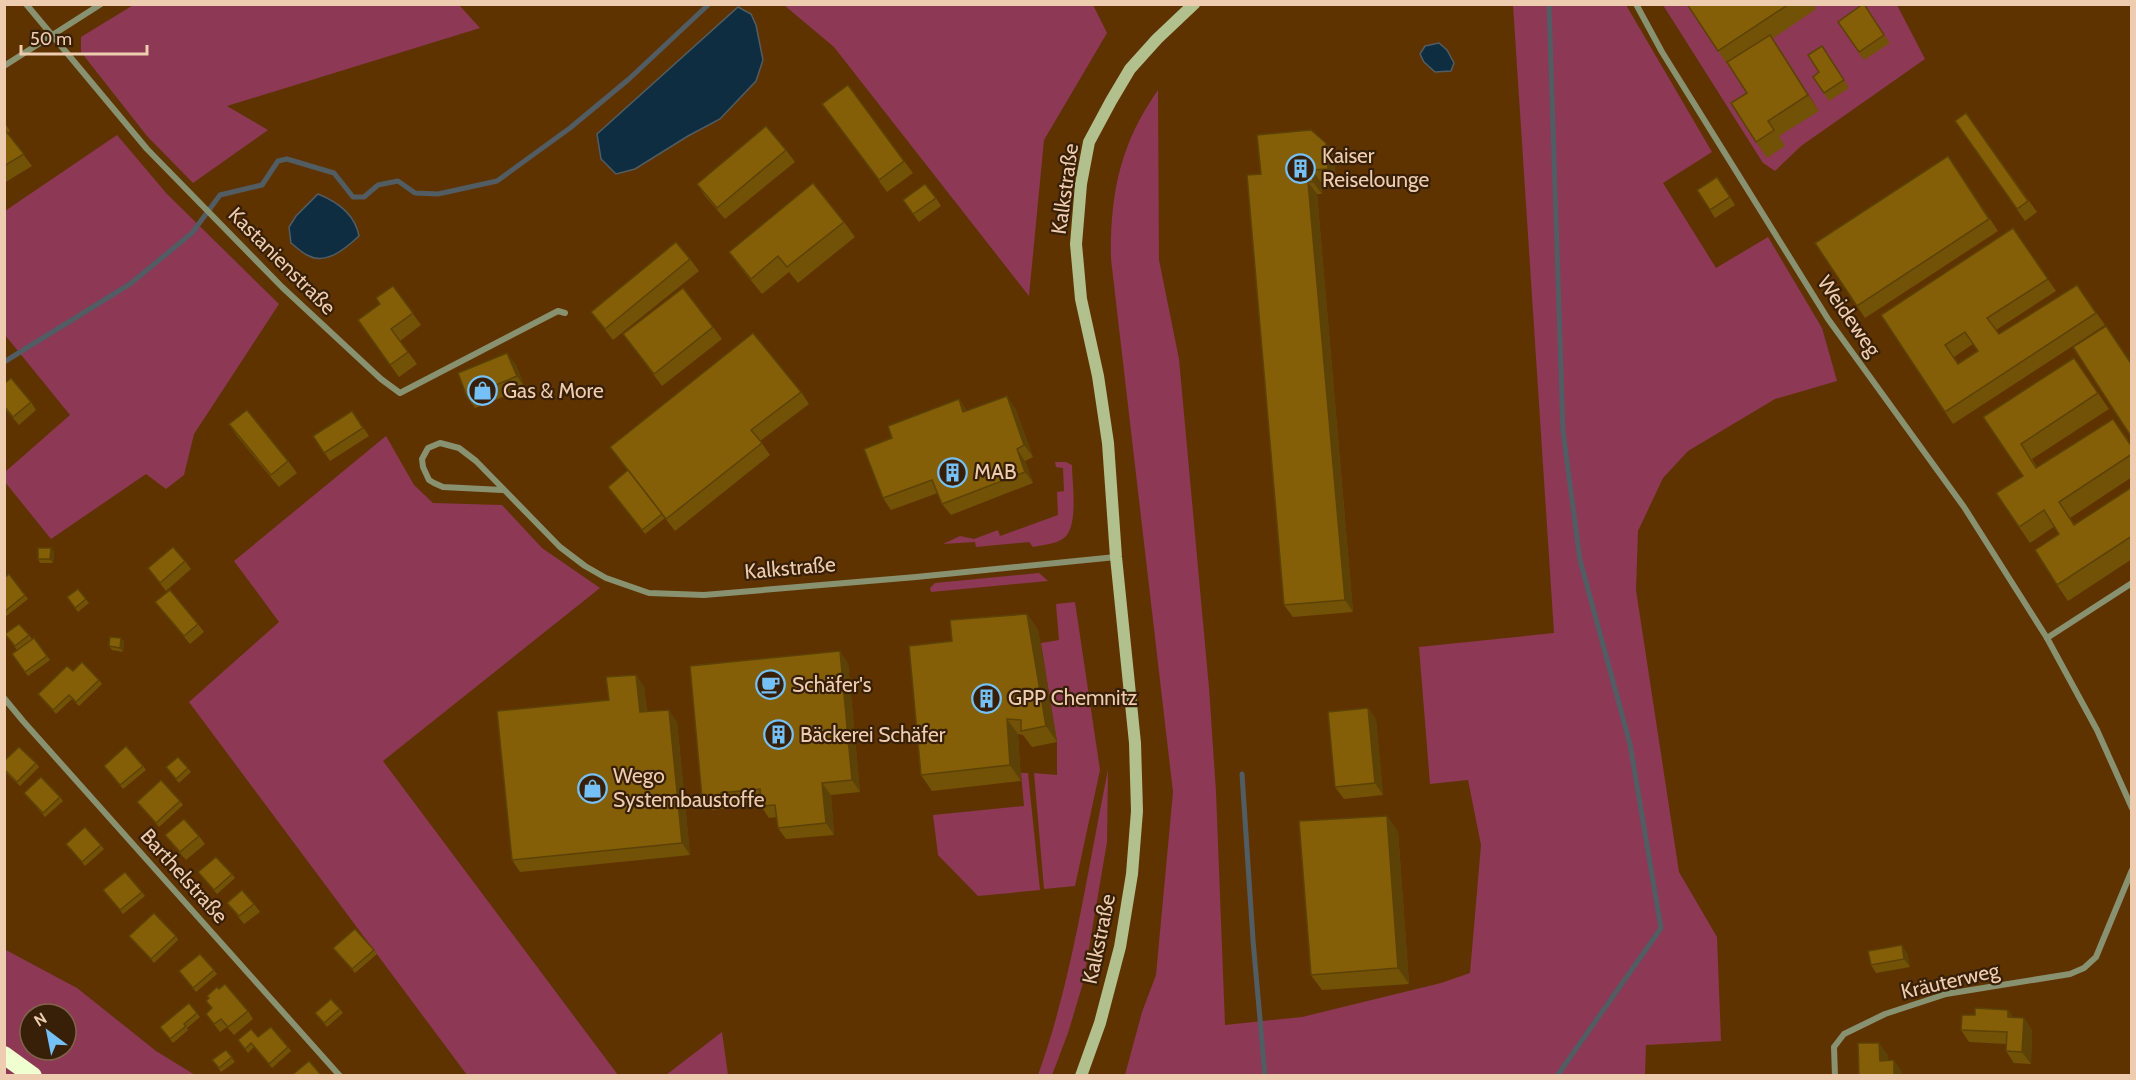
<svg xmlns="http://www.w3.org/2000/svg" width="2136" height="1080" font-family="Cabin,sans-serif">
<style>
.green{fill:#8d3855;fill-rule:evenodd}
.water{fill:#0e2d41;stroke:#515d62;stroke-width:1.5}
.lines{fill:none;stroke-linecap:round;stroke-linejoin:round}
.stream{stroke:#515d62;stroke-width:5}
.street{stroke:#889271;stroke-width:6}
.secondary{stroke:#b1c08c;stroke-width:12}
.highway{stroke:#f0ffcf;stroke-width:18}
.wall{fill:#725207;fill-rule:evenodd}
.shaded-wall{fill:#5c4206}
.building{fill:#845f08;stroke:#5c4206;stroke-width:1.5;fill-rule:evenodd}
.labels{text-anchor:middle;stroke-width:4.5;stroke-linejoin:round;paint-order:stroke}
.poi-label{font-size:21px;fill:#eeccb0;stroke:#381f07;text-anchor:start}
.street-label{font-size:21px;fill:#eeccb0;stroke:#381f07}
</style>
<rect width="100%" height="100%" fill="#5f3300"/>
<!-- green -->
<g class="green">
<polygon points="135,4 459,5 480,28 227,106 268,130 193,183 147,136 81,52 81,37"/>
<polygon points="784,5 1093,5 1107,33 1044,140 1029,296 834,47"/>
<path d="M1513 5H1626L1712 152 1663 183 1716 268 1768 237 1822 328 1837 381 1775 399 1688 451 1663 478 1638 531 1636 590 1679 872 1717 937 1721 1041 1646 1045 1645 1075H1125L1142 1012 1156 975 1173 792 1111 259C1110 194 1120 144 1158 90L1159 260 1179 359 1209 688 1216 792 1225 1025 1302 1017 1441 983 1470 973 1481 845 1468 780 1430 784 1419 647 1554 633Z"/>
<polygon points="1663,5 1897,5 1925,59 1801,146 1775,171 1763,163"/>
<polygon points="117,135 167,194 279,304 194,434 184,475 166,489 146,474 51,539 5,482 5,472 70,415 5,335 5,211"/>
<polygon points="386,436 414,485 433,503 502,505 542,548 600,588 383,761 618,1075 467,1075 189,702 279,622 234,561"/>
<path d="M1055 462H1066L1072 465C1072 483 1079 526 1064 538 1056 544 1043 545 1033 547L1029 542 976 547 975 542 943 544 960 536 974 539 998 530 1000 536 1058 515 1057 492 1064 491 1063 468 1056 467Z"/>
<polygon points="1039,573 1048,581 931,592 930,588 935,583"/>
<polygon points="1075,602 1100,770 1075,886 1044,889 1034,773 1057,775 1057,742 1041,643 1059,640 1056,604"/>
<path d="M1108 770 1107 842 1083 983 1068 1033 1052 1075H1038C1073 978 1087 872 1108 770Z"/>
<polygon points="1021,773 1028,773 1040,890 978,896 938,855 933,815 1024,806"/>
<path d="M4 949 77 988 156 1051 195 1075H5ZM30 1014H66V1050H30Z"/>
<polygon points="722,1032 728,1075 666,1075"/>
</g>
<!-- water -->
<g class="water">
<polygon points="738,7 751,14 756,25 763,60 756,81 720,119 688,136 635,169 616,174 601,159 597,134"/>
<polygon points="1439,43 1447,50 1454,63 1451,71 1435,72 1424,62 1420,54 1425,46"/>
<path d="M318 194C338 202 355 214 359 236 346 248 326 266 307 255 301 252 296 247 291 243L289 227 296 216Z"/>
</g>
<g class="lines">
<!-- stream -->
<g class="stream">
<polyline points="1549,4 1563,431 1580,560 1630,744 1661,928 1557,1076"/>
<polyline points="4,362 130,284 192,233 220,195 262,185 278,161 287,159 334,173 353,197 364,197 378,185 398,181 415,193 438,194 497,181 570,128 629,79 709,4"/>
<polyline points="1242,774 1253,940 1265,1076"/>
</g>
<!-- street -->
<g class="street">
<polyline points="26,4 147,149 282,287 381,379 400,393 558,311 565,313"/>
<polyline points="1636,4 1662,52 1828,319 1964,507 2047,638 2097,730 2132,808"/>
<polyline points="4,66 101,4"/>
<polyline points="502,490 443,487 434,483 429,480 423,467 422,459 428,448 440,443 459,448 476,461 560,547 585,566 606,578 649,593 704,595 916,577 1116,557"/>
<polyline points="2047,638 2132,583"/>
<polyline points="4,698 23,721 340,1076"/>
<polyline points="1835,1076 1834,1047 1844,1034 1885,1014 1946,994 2070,974 2084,968 2096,957 2132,870"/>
</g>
<!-- secondary -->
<polyline class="secondary" points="1081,1076 1100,1023 1120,947 1132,874 1137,811 1135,743 1116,557 1108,443 1098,376 1081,299 1076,244 1081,184 1089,142 1111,101 1130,69 1157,39 1194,4"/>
<!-- highway -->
<polyline class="highway" points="4,1055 33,1076"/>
</g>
<!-- wall -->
<g class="wall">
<polygon points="1687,4 1813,4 1816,9 1772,39 1819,111 1779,136 1785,146 1767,158 1756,142 1747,93 1730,66 1729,67"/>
<polygon points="1864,4 1890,43 1864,60 1838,22"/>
<polygon points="1822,46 1849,88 1829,101 1813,77 1819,72"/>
<polygon points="1966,113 2037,212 2025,221 1955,121"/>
<polygon points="831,116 904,161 913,173 887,192"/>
<polygon points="4,122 10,131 7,133 32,166 4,183"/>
<polygon points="786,150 795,162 725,219 705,196 697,184"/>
<polygon points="1334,155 1336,181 1321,182 1322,194 1317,194 1353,612 1293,617 1284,605 1261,174"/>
<polygon points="1956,168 1998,231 1865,318 1857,306"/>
<polygon points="1723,185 1735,205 1715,218 1710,210"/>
<polygon points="936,198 941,206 919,222 903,200"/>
<polygon points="844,222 855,237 798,283 789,272 762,294 740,267 729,252"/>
<path d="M2013 228 2056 291 1996 330 1999 334 2077 285 2105 325 1953 424 1881 315ZM1973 344 1978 351 1958 364 1954 357Z"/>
<polygon points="690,259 699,271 613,340 591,312"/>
<polygon points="393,286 421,325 400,341 417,364 399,377 358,320 380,304"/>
<polygon points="713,327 722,339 662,386 623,334"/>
<polygon points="2074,358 2109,409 2032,459 2037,467 2113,419 2132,446 2132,477 2070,518 2075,525 2132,487 2132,559 2068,601 2057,585 2059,534 2055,526 2030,543 2019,527 2023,476 1983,417"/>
<polygon points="516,365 525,388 475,408 467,397"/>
<polygon points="4,384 31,402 36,410 19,425 4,408"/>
<polygon points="801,392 809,404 760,441 770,455 675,531 665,518 645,534 608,487 628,470 610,447"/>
<polygon points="959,399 967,411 1015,408 1033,457 1025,461 1033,483 951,515 942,504 938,493 891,510 883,498 892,438"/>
<polygon points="352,411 369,436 330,461 313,436"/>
<polygon points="229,424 288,461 297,473 279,487 237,436"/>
<polygon points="51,548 54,552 53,563 40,563 38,559"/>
<polygon points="185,561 191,569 166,591 148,568"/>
<polygon points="9,574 28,599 5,617 4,616 4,578"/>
<polygon points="78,589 89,603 78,612 67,597"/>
<polygon points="155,602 198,624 204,632 190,644"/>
<polygon points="1027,614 1038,630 1057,742 1032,747 1023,735 1018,734 1021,781 932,791 921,775 952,641"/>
<polygon points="5,634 29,635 32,639 34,638 50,660 28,676 12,654 17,650"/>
<polygon points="121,638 124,642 123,652 112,650 109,646"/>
<polygon points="848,663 860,792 831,795 834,835 786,839 778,828 777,817 769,818 761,806 761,802 729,805 729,808 711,810 702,798"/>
<polygon points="636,675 644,687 647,712 677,722 690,855 520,872 512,860 609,700"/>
<polygon points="99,680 102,684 79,706 72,699 56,714 38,694"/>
<polygon points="1368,708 1376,720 1383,795 1344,799 1335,787"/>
<polygon points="4,761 36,763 39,767 20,786 4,771"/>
<polygon points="104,766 143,766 146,770 123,789"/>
<polygon points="166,767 188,768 191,772 179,783"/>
<polygon points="24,793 60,797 63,801 45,817"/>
<polygon points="180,801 183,805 159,827 137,802"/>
<polygon points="1387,816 1398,832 1409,984 1322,990 1311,975"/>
<polygon points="165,835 199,836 205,844 186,860 171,843"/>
<polygon points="66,844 101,845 104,849 85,866"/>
<polygon points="198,872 232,874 235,878 217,894"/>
<polygon points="103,890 142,892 145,896 123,914"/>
<polygon points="227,903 254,904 260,912 244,924"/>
<polygon points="129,936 176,936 178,940 154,963"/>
<polygon points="333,948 374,950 377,954 355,973"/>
<polygon points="1907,953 1910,967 1876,973 1871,965"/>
<polygon points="214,970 217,974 196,992 179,971"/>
<polygon points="206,1001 248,1011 253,1019 234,1035 227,1027 220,1032 206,1014 212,1009"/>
<polygon points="340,1009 343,1013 327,1027 315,1013"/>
<polygon points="2008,1010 2013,1017 2024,1018 2032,1030 2031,1064 2014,1063 2006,1051 2006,1044 1969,1042 1961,1030 1975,1015"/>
<polygon points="197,1013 200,1017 187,1028 188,1030 173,1043 160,1027"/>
<polygon points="258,1037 288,1047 291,1051 272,1068 254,1047 248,1053 238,1040"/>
<polygon points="226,1050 235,1062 221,1072 212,1060"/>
</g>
<!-- shaded-wall -->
<g class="shaded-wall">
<polygon points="1770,35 1781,51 1819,111 1808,95"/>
<polygon points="1326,143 1334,155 1336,181 1328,169"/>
<polygon points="1312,170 1321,182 1322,194 1313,182"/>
<polygon points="1308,182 1317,194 1353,612 1345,600"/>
<polygon points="507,353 516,365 525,388 517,376"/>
<polygon points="1007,396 1015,408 1033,457 1024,445"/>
<polygon points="959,399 967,411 963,412"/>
<polygon points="1017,449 1025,461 1033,483 1025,472"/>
<polygon points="51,548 54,552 53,563 50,559"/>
<polygon points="1027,614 1038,630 1057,742 1046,726"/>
<polygon points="121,638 124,642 123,652 120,648"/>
<polygon points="840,651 848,663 860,792 852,780"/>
<polygon points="636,675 644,687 648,724 640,712"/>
<polygon points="1368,708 1376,720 1383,795 1375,783"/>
<polygon points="669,710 677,722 690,855 682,843"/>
<polygon points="1007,719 1018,734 1021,781 1010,765"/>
<polygon points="822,783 831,795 834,835 826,823"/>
<polygon points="721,793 729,805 729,808 721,796"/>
<polygon points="1387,816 1398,832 1409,984 1398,968"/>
<polygon points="1902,945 1907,953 1910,967 1904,959"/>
<polygon points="2008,1010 2016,1022 2008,1017"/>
<polygon points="2024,1018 2032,1030 2031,1064 2022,1052"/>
<polygon points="1879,1043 1888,1055 1888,1073 1880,1061"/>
<polygon points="1894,1060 1902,1072 1902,1076 1894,1076"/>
</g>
<!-- building -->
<g class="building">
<polygon points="1687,4 1789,4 1718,51"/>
<polygon points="1863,4 1864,4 1884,35 1859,52 1838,22"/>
<polygon points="1770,35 1808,95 1768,121 1774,130 1756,142 1731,103 1747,93 1727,62"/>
<polygon points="1822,46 1844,80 1824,93 1813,77 1819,72 1808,55"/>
<polygon points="848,85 904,161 879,180 822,104"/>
<polygon points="1966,113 2028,201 2017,209 1955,121"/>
<polygon points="766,126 786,150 717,208 697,184"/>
<polygon points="4,129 24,154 4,166"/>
<polygon points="1311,130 1326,143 1328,169 1312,170 1313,182 1308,182 1345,600 1284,605 1247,175 1261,174 1257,135"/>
<polygon points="1948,156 1989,219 1857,306 1815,243"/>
<polygon points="1717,177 1730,197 1710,210 1697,190"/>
<polygon points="813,183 844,222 787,267 778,256 751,279 729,252"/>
<polygon points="925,184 936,198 913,214 903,200"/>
<path d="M2013 228 2048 279 1987 318 1999 334 2077 285 2096 313 1945 412 1881 315ZM1965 332 1978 351 1958 364 1945 345Z"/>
<polygon points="676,242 690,259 605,329 591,312"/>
<polygon points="393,286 413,313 391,329 408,352 390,365 358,320 380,304 376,298"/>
<polygon points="683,288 713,327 654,374 623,334"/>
<polygon points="2106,326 2132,365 2132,438 2073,347"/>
<polygon points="753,333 801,392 751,430 762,443 666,519 610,447"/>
<polygon points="507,353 517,376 467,397 458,373"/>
<polygon points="2074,358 2098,393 2021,444 2036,468 2113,419 2132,447 2132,454 2059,502 2074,525 2132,487 2132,536 2057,585 2035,550 2059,534 2044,510 2019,527 1996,493 2023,476 1983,417"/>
<polygon points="11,378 31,402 13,417 4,406 4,384"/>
<polygon points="1007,396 1024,445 1017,449 1025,472 942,504 932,480 883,498 864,449 892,438 888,426 959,399 963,412"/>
<polygon points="247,410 288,461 271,475 229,424"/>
<polygon points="352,411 363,428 324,453 313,436"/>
<polygon points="628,470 662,514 642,530 608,487"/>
<polygon points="173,547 185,561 160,583 148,568"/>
<polygon points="38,548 51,548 50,559 38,559"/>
<polygon points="9,574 25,595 4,612 4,578"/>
<polygon points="78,589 86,599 75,608 67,597"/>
<polygon points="170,590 198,624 184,636 155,602"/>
<polygon points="1027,614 1046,726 1021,731 1021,720 1007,719 1010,765 921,775 909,646 952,641 950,620"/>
<polygon points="19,624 29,635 15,646 5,634"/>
<polygon points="110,637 121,638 120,648 109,646"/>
<polygon points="34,638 47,656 25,672 12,654"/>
<polygon points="840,651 852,780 822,783 826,823 778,828 775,805 761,806 760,789 721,793 721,796 702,798 690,666"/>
<polygon points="82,662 99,680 76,702 69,695 53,710 38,694 67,666 73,671"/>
<polygon points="636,675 640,712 669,710 682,843 512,860 497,711 609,700 606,677"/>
<polygon points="1368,708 1375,783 1335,787 1328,712"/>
<polygon points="126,746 143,766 120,785 104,766"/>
<polygon points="19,747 36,763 17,782 4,769 4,761"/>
<polygon points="178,757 188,768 176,779 166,767"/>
<polygon points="41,777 60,797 43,813 24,793"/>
<polygon points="161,780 180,801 156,823 137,802"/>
<polygon points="1387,816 1398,968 1311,975 1299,821"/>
<polygon points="184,819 199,836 180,852 165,835"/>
<polygon points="85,827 101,845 82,862 66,844"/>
<polygon points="216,857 232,874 214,890 198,872"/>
<polygon points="125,872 142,892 120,910 103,890"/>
<polygon points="242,890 254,904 239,916 227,903"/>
<polygon points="154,913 176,936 151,959 129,936"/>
<polygon points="355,929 374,950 352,969 333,948"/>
<polygon points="1902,945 1904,959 1871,965 1868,951"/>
<polygon points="200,954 214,970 193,988 179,971"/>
<polygon points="225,984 248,1011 228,1027 221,1019 214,1024 206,1014 212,1008 206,1001 209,998 207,996 217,987 219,989"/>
<polygon points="331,999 340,1009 324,1023 315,1013"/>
<polygon points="189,1003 197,1013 184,1024 186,1026 170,1039 160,1027"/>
<polygon points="1975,1008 2008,1010 2008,1017 2024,1018 2022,1052 2006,1051 2007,1032 1961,1030 1962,1015 1975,1015"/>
<polygon points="271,1027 288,1047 269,1064 251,1043 245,1049 238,1040 251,1029 258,1037"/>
<polygon points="1858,1043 1879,1043 1880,1061 1894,1060 1894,1076 1859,1076"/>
<polygon points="226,1050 232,1057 219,1068 212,1060"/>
<polygon points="309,1061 322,1076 291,1076"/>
</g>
<!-- icons -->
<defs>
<symbol id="building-ring" viewBox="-11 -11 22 22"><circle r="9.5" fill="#381f07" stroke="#75c0f6" stroke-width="1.5"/><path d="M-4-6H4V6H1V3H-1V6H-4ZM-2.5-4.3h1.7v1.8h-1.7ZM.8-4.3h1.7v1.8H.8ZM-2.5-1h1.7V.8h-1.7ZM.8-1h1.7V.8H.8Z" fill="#75c0f6"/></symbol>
<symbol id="shop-ring" viewBox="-11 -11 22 22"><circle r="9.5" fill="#381f07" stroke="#75c0f6" stroke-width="1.5"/><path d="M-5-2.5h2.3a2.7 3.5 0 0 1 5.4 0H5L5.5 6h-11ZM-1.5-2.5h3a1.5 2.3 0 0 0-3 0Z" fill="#75c0f6"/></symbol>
<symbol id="cafe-ring" viewBox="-11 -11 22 22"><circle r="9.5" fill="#381f07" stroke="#75c0f6" stroke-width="1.5"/><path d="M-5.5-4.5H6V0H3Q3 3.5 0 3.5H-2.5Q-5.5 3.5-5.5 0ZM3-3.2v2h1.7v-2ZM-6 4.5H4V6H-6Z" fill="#75c0f6"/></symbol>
</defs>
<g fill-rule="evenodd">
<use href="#building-ring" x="1284" y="152" width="33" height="33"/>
<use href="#shop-ring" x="466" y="374" width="33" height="33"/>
<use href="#building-ring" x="936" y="456" width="33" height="33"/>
<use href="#cafe-ring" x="754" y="668" width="33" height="33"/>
<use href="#building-ring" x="970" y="682" width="33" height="33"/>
<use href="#building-ring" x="762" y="718" width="33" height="33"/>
<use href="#shop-ring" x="576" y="772" width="33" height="33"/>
</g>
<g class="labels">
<!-- poi labels -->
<g class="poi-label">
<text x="1322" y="163">Kaiser<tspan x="1322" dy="24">Reiselounge</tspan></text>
<text x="503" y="398">Gas &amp; More</text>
<text x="974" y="479">MAB</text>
<text x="792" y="692">Schäfer's</text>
<text x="1008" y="705">GPP Chemnitz</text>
<text x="800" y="742">Bäckerei Schäfer</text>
<text x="613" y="783">Wego<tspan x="613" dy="24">Systembaustoffe</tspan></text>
</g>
<!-- street labels -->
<g class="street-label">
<text transform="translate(1065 189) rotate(-82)" y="7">Kalkstraße</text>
<text transform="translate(282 261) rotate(45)" y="7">Kastanienstraße</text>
<text transform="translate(1849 316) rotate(55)" y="7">Weideweg</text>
<text transform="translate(790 568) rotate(-5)" y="7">Kalkstraße</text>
<text transform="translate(184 876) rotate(48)" y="7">Barthelstraße</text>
<text transform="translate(1099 939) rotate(-78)" y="7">Kalkstraße</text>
<text transform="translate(1950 981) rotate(-13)" y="7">Kräuterweg</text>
</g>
</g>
<!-- border -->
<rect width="2136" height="1080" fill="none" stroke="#eeccb0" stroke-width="12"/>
<!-- north arrow -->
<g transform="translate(48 1032) rotate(328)"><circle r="28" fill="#381f07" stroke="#81644b" stroke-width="1.5"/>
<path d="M0-4.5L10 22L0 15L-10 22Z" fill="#75c0f6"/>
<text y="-9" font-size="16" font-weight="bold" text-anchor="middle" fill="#eeccb0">N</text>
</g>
<!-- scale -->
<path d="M21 45v9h126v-9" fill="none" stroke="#eeccb0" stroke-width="3"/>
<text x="30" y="45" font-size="18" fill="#eeccb0" stroke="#381f07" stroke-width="4.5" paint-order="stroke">50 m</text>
</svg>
